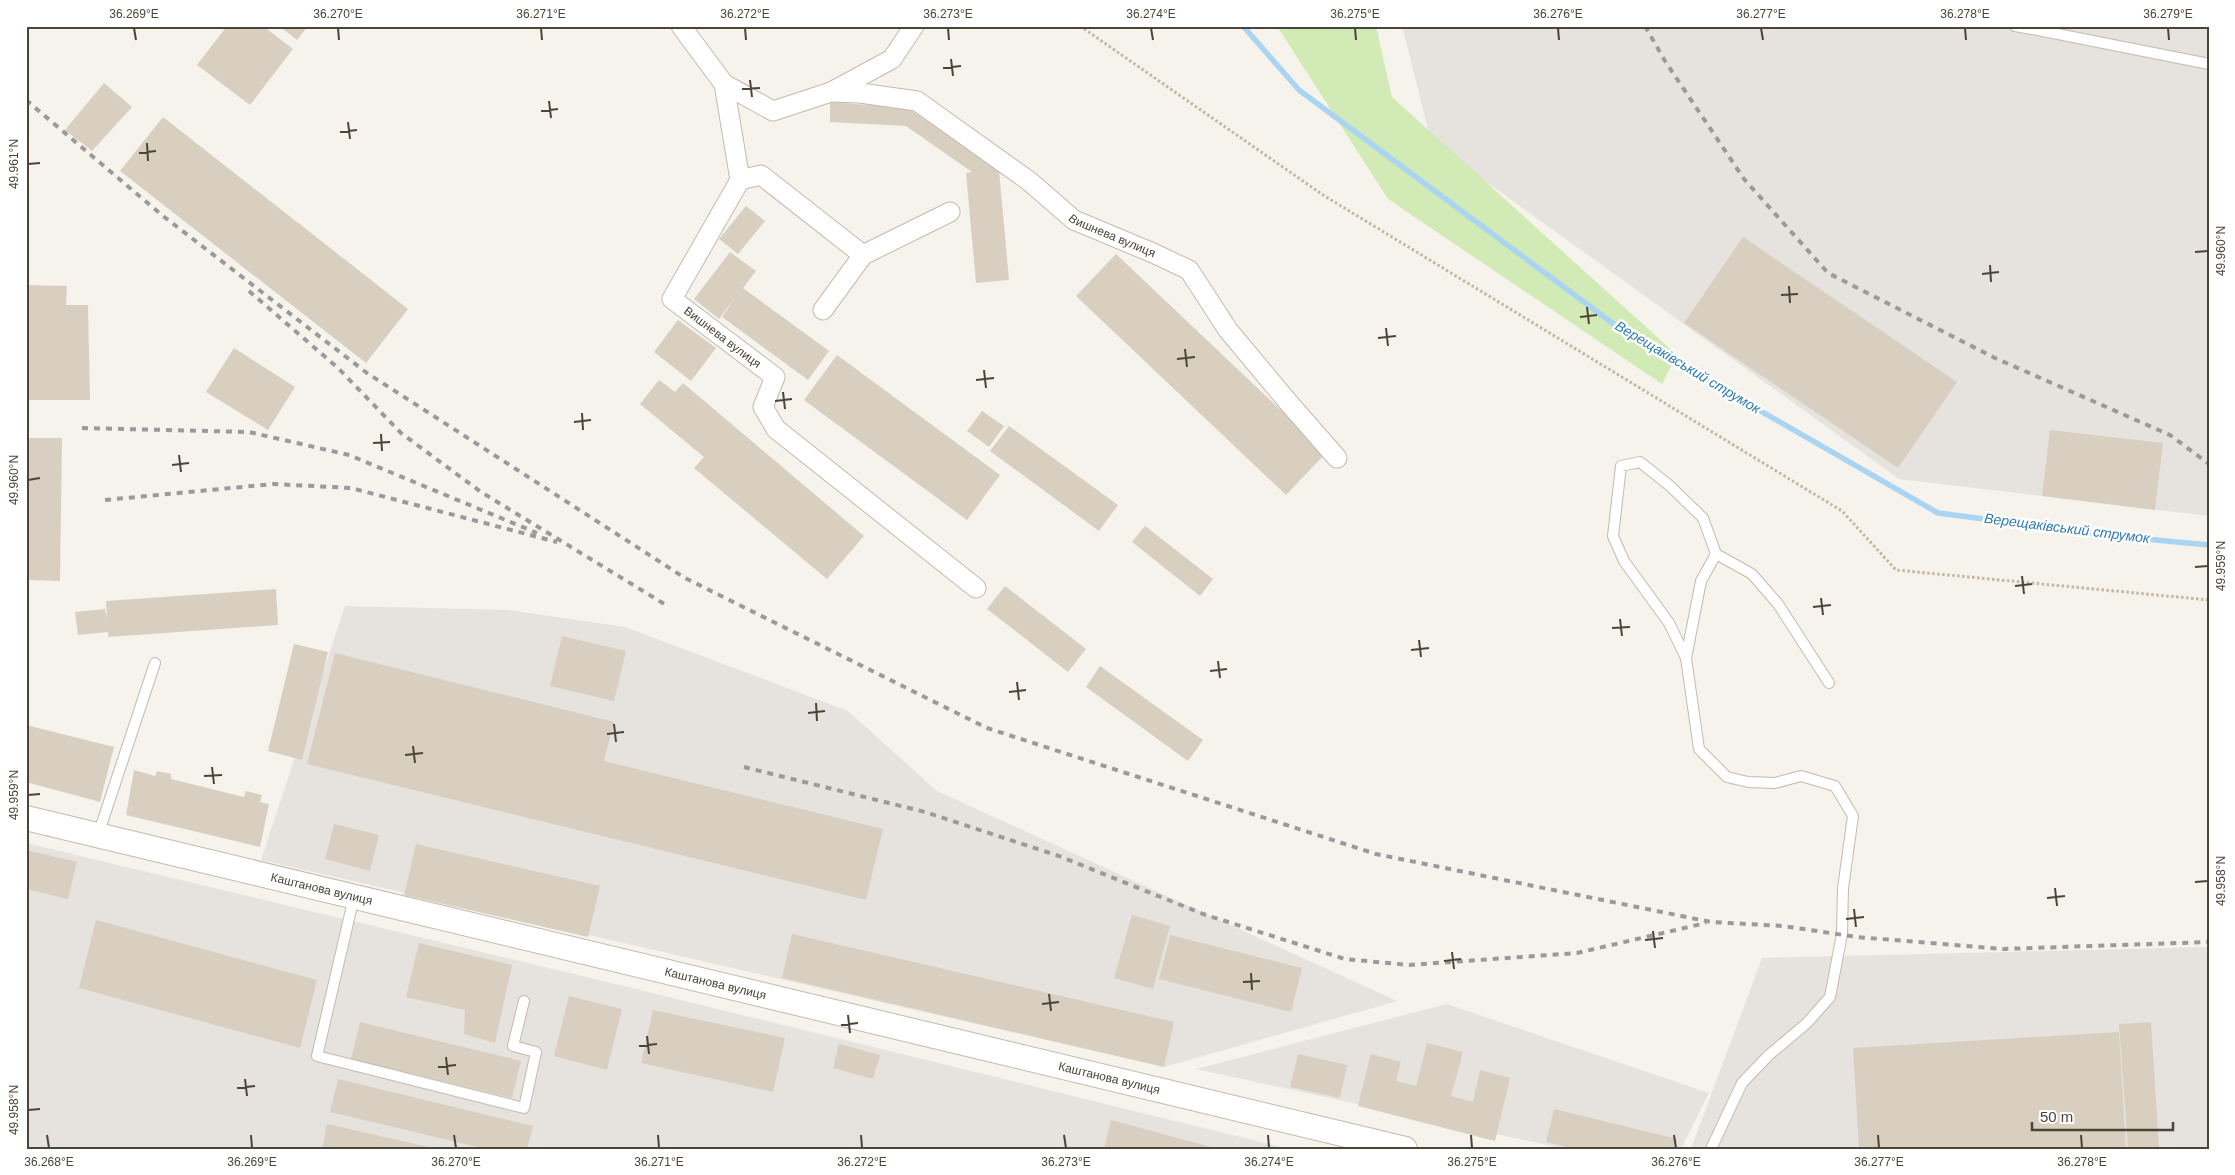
<svg xmlns="http://www.w3.org/2000/svg" width="2235" height="1175" font-family="Arial,sans-serif">
<style>
.industrial{fill:#e6e2dd}
.green{fill:#d2eab5}
.lines{fill:none;stroke-linecap:round;stroke-linejoin:round}
.stream{stroke:#a9d4f2;stroke-width:5.5}
.building{fill:#d8cfc1}
.service-casing{stroke:#c2bbae;stroke-width:12}
.minor-casing{stroke:#c2bbae;stroke-width:21}
.tertiary-casing{stroke:#c2bbae;stroke-width:26}
.path{stroke:#c4b79f;stroke-width:3;stroke-dasharray:2.5 2.5;stroke-linecap:butt}
.service{stroke:#fff;stroke-width:10}
.minor{stroke:#fff;stroke-width:19}
.tertiary{stroke:#fff;stroke-width:24}
.rail{stroke:#9a9a9a;stroke-width:4;stroke-dasharray:6 6;stroke-linecap:butt}
.ticks{fill:none;stroke:#4b4439;stroke-width:2}
.labels{text-anchor:middle;stroke-width:5;stroke-linejoin:round;paint-order:stroke}
.street-label{font-size:12px;fill:#4b4439;stroke:#fff}
.water-label{font-size:14px;font-style:italic;fill:#2e7ab2;stroke:#fff}
.neatline{fill:none;stroke:#4b4439;stroke-width:2}
.ticks-label{font-size:12px;text-anchor:middle;fill:#4b4439}
</style>
<rect width="100%" height="100%" fill="#f6f3ec"/>
<!-- industrial -->
<g class="industrial">
<polygon points="1402,26 2209,26 2209,516 1899,479 1431,142"/>
<polygon points="345,606 508,610 625,627 848,711 937,791 1397,1001 1164,1067 261,860"/>
<polygon points="26,843 636,989 1289,1149 26,1149"/>
<polygon points="2209,947 2209,1149 1691,1149 1762,958"/>
<polygon points="1447,1004 1709,1093 1681,1149 1565,1149 1196,1069"/>
</g>
<!-- green -->
<polygon class="green" points="1277,26 1376,26 1392,97 1677,355 1662,384 1388,199"/>
<g class="lines">
<!-- stream -->
<polyline class="stream" points="1243,26 1299,90 1627,334 1938,513 2124,537 2209,545"/>
</g>
<!-- building -->
<g class="building">
<polygon points="227,26 263,26 293,49 250,105 197,65"/>
<polygon points="279,26 308,26 297,40"/>
<polygon points="104,83 132,107 92,151 65,130"/>
<polygon points="830,102 908,108 999,170 1009,280 976,283 966,173 972,172 906,126 830,122"/>
<polygon points="163,117 408,309 366,363 120,171"/>
<polygon points="746,206 765,221 738,254 719,239"/>
<polygon points="1743,237 1957,382 1898,468 1684,323"/>
<polygon points="730,252 756,271 743,288 829,351 808,380 722,317 735,298 719,319 694,299"/>
<polygon points="1116,254 1326,453 1286,495 1076,296"/>
<polygon points="26,285 67,286 66,305 88,305 90,400 26,400"/>
<polygon points="678,320 716,348 691,381 654,352"/>
<polygon points="234,348 295,387 268,430 206,392"/>
<polygon points="837,355 1000,475 967,520 804,400"/>
<polygon points="659,380 675,392 683,383 864,536 827,579 694,468 704,457 640,404"/>
<polygon points="982,411 1004,426 989,447 967,431"/>
<polygon points="1009,426 1118,505 1099,531 990,451"/>
<polygon points="2050,430 2163,443 2155,510 2042,496"/>
<polygon points="26,438 62,438 60,581 26,580"/>
<polygon points="1145,526 1213,579 1200,596 1132,542"/>
<polygon points="1005,586 1086,649 1068,672 987,609"/>
<polygon points="276,589 278,625 108,637 108,632 78,635 75,612 105,609 107,620 106,601"/>
<polygon points="562,636 626,651 614,701 550,686"/>
<polygon points="294,644 328,652 302,760 268,751"/>
<polygon points="335,653 614,722 604,761 883,829 866,900 307,764"/>
<polygon points="1100,666 1203,740 1188,761 1086,687"/>
<polygon points="26,725 114,747 100,802 26,782"/>
<polygon points="134,770 155,776 157,771 171,774 171,779 244,797 246,791 262,795 260,802 269,804 260,847 126,815"/>
<polygon points="334,824 379,835 370,871 325,859"/>
<polygon points="416,844 600,886 588,937 404,895"/>
<polygon points="26,850 77,862 68,899 26,889"/>
<polygon points="1132,915 1170,926 1153,989 1114,978"/>
<polygon points="96,920 317,980 300,1048 79,988"/>
<polygon points="792,934 1174,1022 1164,1067 782,978"/>
<polygon points="1170,935 1302,968 1291,1012 1159,979"/>
<polygon points="419,943 512,965 495,1043 464,1034 465,1010 406,997"/>
<polygon points="569,996 622,1009 607,1070 554,1056"/>
<polygon points="653,1010 785,1038 773,1092 641,1063"/>
<polygon points="360,1022 521,1061 512,1098 351,1059"/>
<polygon points="2151,1022 2159,1149 2128,1149 2119,1024"/>
<polygon points="2119,1032 2126,1149 1859,1149 1853,1048"/>
<polygon points="1427,1043 1463,1052 1451,1096 1473,1102 1480,1070 1510,1078 1495,1141 1358,1106 1371,1054 1401,1062 1396,1081 1416,1086"/>
<polygon points="839,1044 880,1055 873,1079 833,1068"/>
<polygon points="1298,1054 1347,1065 1340,1098 1290,1087"/>
<polygon points="338,1079 533,1126 527,1149 486,1149 330,1112"/>
<polygon points="1554,1109 1677,1139 1675,1149 1575,1149 1546,1142"/>
<polygon points="1111,1120 1211,1147 1211,1149 1104,1149"/>
<polygon points="327,1124 433,1148 433,1149 322,1149"/>
</g>
<g class="lines">
<defs>
<g id="service">
<polyline points="2015,26 2032,29"/>
<polyline points="2032,26 2032,29 2209,64"/>
<polyline points="1686,658 1701,581 1716,554"/>
<polyline points="98,835 155,663"/>
<polyline points="354,897 317,1056 524,1108 536,1052 513,1046 524,1001"/>
<polyline points="1711,1149 1742,1083 1769,1055 1807,1023 1830,997 1842,934 1843,888 1853,816 1835,786 1801,776 1775,783 1748,782 1727,777 1699,749 1686,658 1669,623 1624,561 1613,536 1621,466 1640,462 1670,486 1703,518 1716,554 1752,574 1778,604 1829,683"/>
</g>
<g id="minor">
<path id="s1" d="M681 26 724 84 740 180 672 299 775 377 763 407 776 429 976 588"/>
<polyline points="724,84 773,111 831,92 892,59 914,26"/>
<path id="s2" d="M831 92 860 93 917 101 1029 181 1074 220 1153 253 1189 270 1228 330 1288 402 1337 458"/>
<polyline points="740,180 761,175 863,255 950,212"/>
<polyline points="823,310 863,255"/>
</g>
<g id="tertiary">
<path id="s3" d="M26 818 1405 1149"/>
</g>
</defs>
<!-- service casing -->
<use href="#service" class="service-casing"/>
<!-- minor casing -->
<use href="#minor" class="minor-casing"/>
<!-- tertiary casing -->
<use href="#tertiary" class="tertiary-casing"/>
<!-- path -->
<polyline class="path" points="1080,26 1323,195 1842,511 1896,570 2209,600"/>
<!-- service -->
<use href="#service" class="service"/>
<!-- minor -->
<use href="#minor" class="minor"/>
<!-- tertiary -->
<use href="#tertiary" class="tertiary"/>
<!-- rail -->
<g class="rail">
<polyline points="1645,26 1665,61 1744,179 1828,273 1995,358 2170,435 2209,464"/>
<polyline points="26,100 163,216 367,373 685,578 987,728 1376,854 1711,922 1783,926 1857,937 2003,949 2209,942"/>
<polyline points="249,291 338,368 401,433 481,492 666,605"/>
<polyline points="82,428 249,432 349,455 537,533"/>
<polyline points="105,500 273,484 351,488 557,542"/>
<polyline points="744,767 925,812 1059,856 1203,914 1345,959 1409,965 1577,953 1706,923"/>
</g>
</g>
<!-- ticks -->
<path class="ticks" d="M134 28 136 40M338 28 339 40M541 28 542 40M745 28 746 40M948 28 949 40M1151 28 1153 40M1355 28 1356 40M1558 28 1559 40M1761 28 1763 40M1965 28 1966 40M2168 28 2169 40M951 59 953 76M943 68 961 66M750 80 752 97M742 89 760 88M549 101 551 118M541 111 558 109M348 122 350 139M340 132 357 130M147 143 148 161M139 153 156 151M28 164 40 163M2195 252 2208 251M1990 265 1991 282M1982 274 1999 272M1789 286 1790 303M1781 295 1798 294M1587 307 1589 324M1580 317 1597 315M1386 328 1388 346M1378 338 1396 336M1185 349 1187 367M1177 359 1195 357M984 370 986 388M976 380 994 378M783 392 785 409M775 401 792 399M582 413 583 430M574 422 591 420M381 434 382 451M373 443 390 442M179 455 181 472M172 465 189 463M28 480 40 478M2195 567 2208 566M2022 576 2024 594M2015 586 2032 584M1821 598 1823 615M1813 607 1831 605M1620 619 1622 636M1612 628 1630 627M1419 640 1421 657M1411 650 1429 648M1218 661 1220 678M1210 671 1227 669M1017 682 1019 700M1009 692 1026 690M816 703 817 721M808 713 825 711M614 724 616 742M607 734 624 732M413 746 415 763M405 755 423 753M212 767 214 784M204 776 222 775M28 795 40 794M2195 882 2208 881M2055 888 2057 906M2047 898 2065 896M1854 909 1856 927M1846 919 1864 917M1653 931 1655 948M1645 940 1663 938M1452 952 1454 969M1444 961 1461 959M1251 973 1252 990M1243 982 1260 981M1049 994 1051 1011M1042 1004 1059 1002M848 1015 850 1033M841 1025 858 1023M647 1036 649 1054M639 1046 657 1044M446 1057 448 1075M438 1067 456 1065M245 1079 247 1096M237 1088 255 1086M28 1110 40 1109M47 1135 49 1148M251 1135 252 1148M454 1135 456 1148M658 1135 659 1148M861 1135 862 1148M1064 1135 1066 1148M1268 1135 1269 1148M1471 1135 1472 1148M1674 1135 1676 1148M1878 1135 1879 1148M2081 1135 2082 1148"/>
<g class="labels">
<!-- street labels -->
<g class="street-label">
<text dy="4" stroke="none"><textPath href="#s2" startOffset="325">Вишнева вулиця</textPath></text>
<text dy="4" stroke="none"><textPath href="#s1" startOffset="370">Вишнева вулиця</textPath></text>
<text dy="4" stroke="none"><textPath href="#s3" startOffset="304">Каштанова вулиця</textPath></text>
<text dy="4" stroke="none"><textPath href="#s3" startOffset="709">Каштанова вулиця</textPath></text>
<text dy="4" stroke="none"><textPath href="#s3" startOffset="1114">Каштанова вулиця</textPath></text>
</g>
<!-- water labels -->
<g class="water-label">
<text transform="translate(1688 367) rotate(31)" y="5">Верещаківський струмок</text>
<text transform="translate(2067 528) rotate(7)" y="5">Верещаківський струмок</text>
</g>
</g>
<!-- border -->
<rect width="2235" height="1175" fill="none" stroke="#ffffff" stroke-width="55"/>
<!-- scale -->
<path d="M2032 1122v8h141v-8" fill="none" stroke="#4b4439" stroke-width="2.5"/>
<text x="2040" y="1122" font-size="15" fill="#4b4439" stroke="#ffffff" stroke-width="4" paint-order="stroke">50 m</text>
<rect x="28" y="28" width="2180" height="1120" class="neatline"/>
<g class="ticks-label">
<text x="134" y="18">36.269°E</text>
<text x="338" y="18">36.270°E</text>
<text x="541" y="18">36.271°E</text>
<text x="745" y="18">36.272°E</text>
<text x="948" y="18">36.273°E</text>
<text x="1151" y="18">36.274°E</text>
<text x="1355" y="18">36.275°E</text>
<text x="1558" y="18">36.276°E</text>
<text x="1761" y="18">36.277°E</text>
<text x="1965" y="18">36.278°E</text>
<text x="2168" y="18">36.279°E</text>
<text transform="translate(14 164) rotate(-90)" y="4">49.961°N</text>
<text transform="translate(2221 251) rotate(-90)" y="4">49.960°N</text>
<text transform="translate(14 480) rotate(-90)" y="4">49.960°N</text>
<text transform="translate(2221 566) rotate(-90)" y="4">49.959°N</text>
<text transform="translate(14 795) rotate(-90)" y="4">49.959°N</text>
<text transform="translate(2221 881) rotate(-90)" y="4">49.958°N</text>
<text transform="translate(14 1110) rotate(-90)" y="4">49.958°N</text>
<text x="49" y="1166">36.268°E</text>
<text x="252" y="1166">36.269°E</text>
<text x="456" y="1166">36.270°E</text>
<text x="659" y="1166">36.271°E</text>
<text x="862" y="1166">36.272°E</text>
<text x="1066" y="1166">36.273°E</text>
<text x="1269" y="1166">36.274°E</text>
<text x="1472" y="1166">36.275°E</text>
<text x="1676" y="1166">36.276°E</text>
<text x="1879" y="1166">36.277°E</text>
<text x="2082" y="1166">36.278°E</text>
</g>
</svg>
